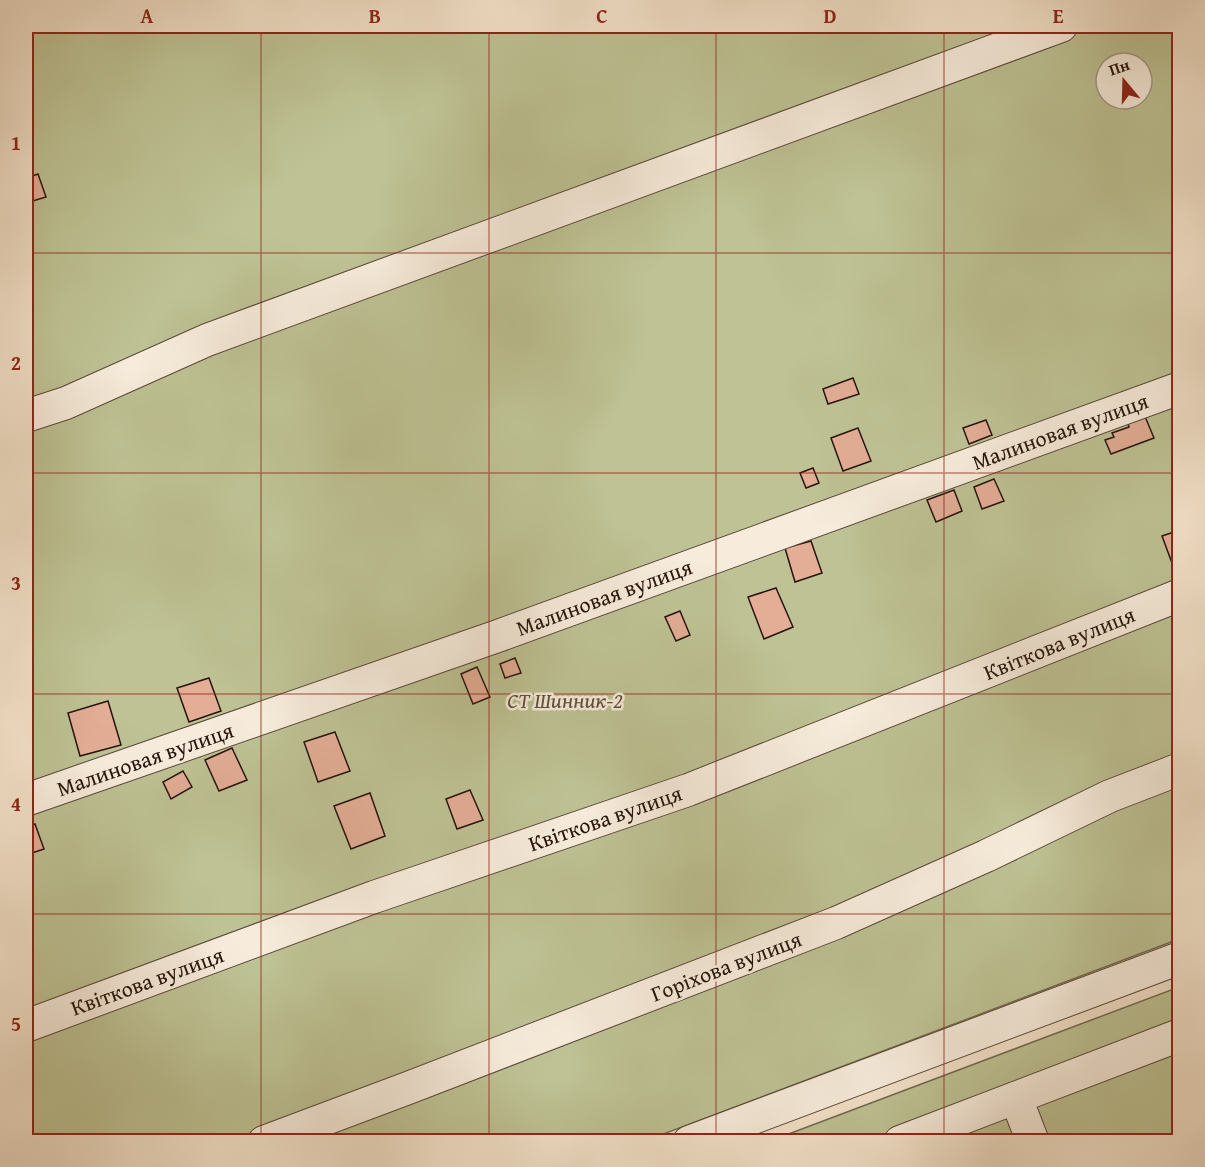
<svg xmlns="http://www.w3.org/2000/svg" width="1205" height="1167" font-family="'Gentium Book Plus',serif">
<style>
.green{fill:#bec294;stroke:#726b50;stroke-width:1.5;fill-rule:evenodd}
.building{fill:#e3ad96;stroke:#26140b;stroke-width:1.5}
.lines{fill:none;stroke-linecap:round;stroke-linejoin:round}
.minor-casing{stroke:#59473a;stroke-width:34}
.minor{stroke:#f7ecdc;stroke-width:32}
.grid{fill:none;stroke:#8f2418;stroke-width:1.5;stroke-opacity:0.55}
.labels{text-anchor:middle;stroke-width:5;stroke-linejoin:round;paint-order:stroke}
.street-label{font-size:22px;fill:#26140b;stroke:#f7ecdc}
.park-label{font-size:22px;font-style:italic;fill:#5b513b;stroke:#f7ecdc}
.neatline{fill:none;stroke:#8f2418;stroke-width:2}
.grid-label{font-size:20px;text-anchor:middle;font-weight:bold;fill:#8f2418}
</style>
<rect width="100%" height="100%" fill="#f3e1c9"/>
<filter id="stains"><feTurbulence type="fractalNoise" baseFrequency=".00333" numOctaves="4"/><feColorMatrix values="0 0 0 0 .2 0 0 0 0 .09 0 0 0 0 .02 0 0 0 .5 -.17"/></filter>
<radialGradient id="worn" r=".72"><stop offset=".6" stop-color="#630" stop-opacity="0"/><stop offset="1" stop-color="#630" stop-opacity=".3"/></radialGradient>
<!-- green -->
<g class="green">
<path d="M26 26H1179V939L645 1141H26ZM1106 63H1142V99H1106Z"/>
<polygon points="1179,987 1179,1141 770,1141"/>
</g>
<!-- building -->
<g class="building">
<polygon points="38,174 46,197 26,203 26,178"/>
<polygon points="853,378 859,394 828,404 823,389"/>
<polygon points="1144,414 1154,438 1111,454 1105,440 1114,437 1112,433 1129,427 1127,420"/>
<polygon points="986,420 992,435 969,444 963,428"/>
<polygon points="858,428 871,461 843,471 831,438"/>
<polygon points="813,468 819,483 806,488 800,473"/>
<polygon points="994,479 1004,501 982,509 974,487"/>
<polygon points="954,490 962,511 936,522 927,500"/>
<polygon points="1177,531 1180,537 1180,561 1172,563 1162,536"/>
<polygon points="811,541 822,573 795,582 785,548"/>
<polygon points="776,588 793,627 764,639 748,597"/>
<polygon points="680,611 690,635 676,641 665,617"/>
<polygon points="515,658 521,673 505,678 500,664"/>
<polygon points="477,667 490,697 473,704 461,674"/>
<polygon points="209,678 221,711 189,722 177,688"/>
<polygon points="108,701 121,745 80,756 68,713"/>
<polygon points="335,732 350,771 318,782 304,742"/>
<polygon points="232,748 247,780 219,791 205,760"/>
<polygon points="183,771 192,787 171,799 163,782"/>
<polygon points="470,790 483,820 457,829 446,799"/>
<polygon points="370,793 385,836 351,849 334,806"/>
<polygon points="35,824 44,849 26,855 26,827"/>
</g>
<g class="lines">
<defs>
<g id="minor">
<polyline points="26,416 66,403 207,340 1061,26"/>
<polyline points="26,800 495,637 1180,388"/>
<polyline points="26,1026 374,897 688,790 1180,595"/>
<polyline points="1016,1098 1033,1142"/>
<polyline points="264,1142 408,1088 836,923 986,856 1110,796 1180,769"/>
<polyline points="689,1142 1180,958"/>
<polyline points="900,1142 1180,1035"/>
</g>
</defs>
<!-- minor casing -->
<use href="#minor" class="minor-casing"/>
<!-- minor -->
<use href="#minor" class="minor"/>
</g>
<!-- grid -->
<path class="grid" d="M261 26V1142M489 26V1142M716 26V1142M944 26V1142M26 253H1180M26 473H1180M26 694H1180M26 914H1180"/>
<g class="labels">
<!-- street labels -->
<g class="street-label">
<text transform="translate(1060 431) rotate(-20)" y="8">Малиновая вулиця</text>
<text transform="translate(604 597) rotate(-20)" y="8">Малиновая вулиця</text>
<text transform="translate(1059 643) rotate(-22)" y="8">Квіткова вулиця</text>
<text transform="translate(145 759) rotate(-19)" y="8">Малиновая вулиця</text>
<text transform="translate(605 818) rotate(-19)" y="8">Квіткова вулиця</text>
<text transform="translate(726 966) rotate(-21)" y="8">Горіхова вулиця</text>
<text transform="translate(147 981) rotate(-20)" y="8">Квіткова вулиця</text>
</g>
<!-- park labels -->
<g class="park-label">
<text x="565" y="708">СТ Шинник-2</text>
</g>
</g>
<!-- margin -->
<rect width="1205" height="1167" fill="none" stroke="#f3e1c9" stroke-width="66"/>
<!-- north arrow -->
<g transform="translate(1124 81) rotate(341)"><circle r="28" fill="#f7ecdc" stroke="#a39688" stroke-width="1.5"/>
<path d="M0-4.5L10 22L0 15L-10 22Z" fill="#8f2418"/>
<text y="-9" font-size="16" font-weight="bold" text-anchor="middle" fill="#26140b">Пн</text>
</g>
<rect x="33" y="33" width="1139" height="1101" class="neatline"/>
<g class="grid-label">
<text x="147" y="23">A</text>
<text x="375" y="23">B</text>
<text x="602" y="23">C</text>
<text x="830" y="23">D</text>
<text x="1058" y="23">E</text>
<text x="16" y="150">1</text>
<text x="16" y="370">2</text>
<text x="16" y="590">3</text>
<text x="16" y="811">4</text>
<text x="16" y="1031">5</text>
</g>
<rect width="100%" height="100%" filter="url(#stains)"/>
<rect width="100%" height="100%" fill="url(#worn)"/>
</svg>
